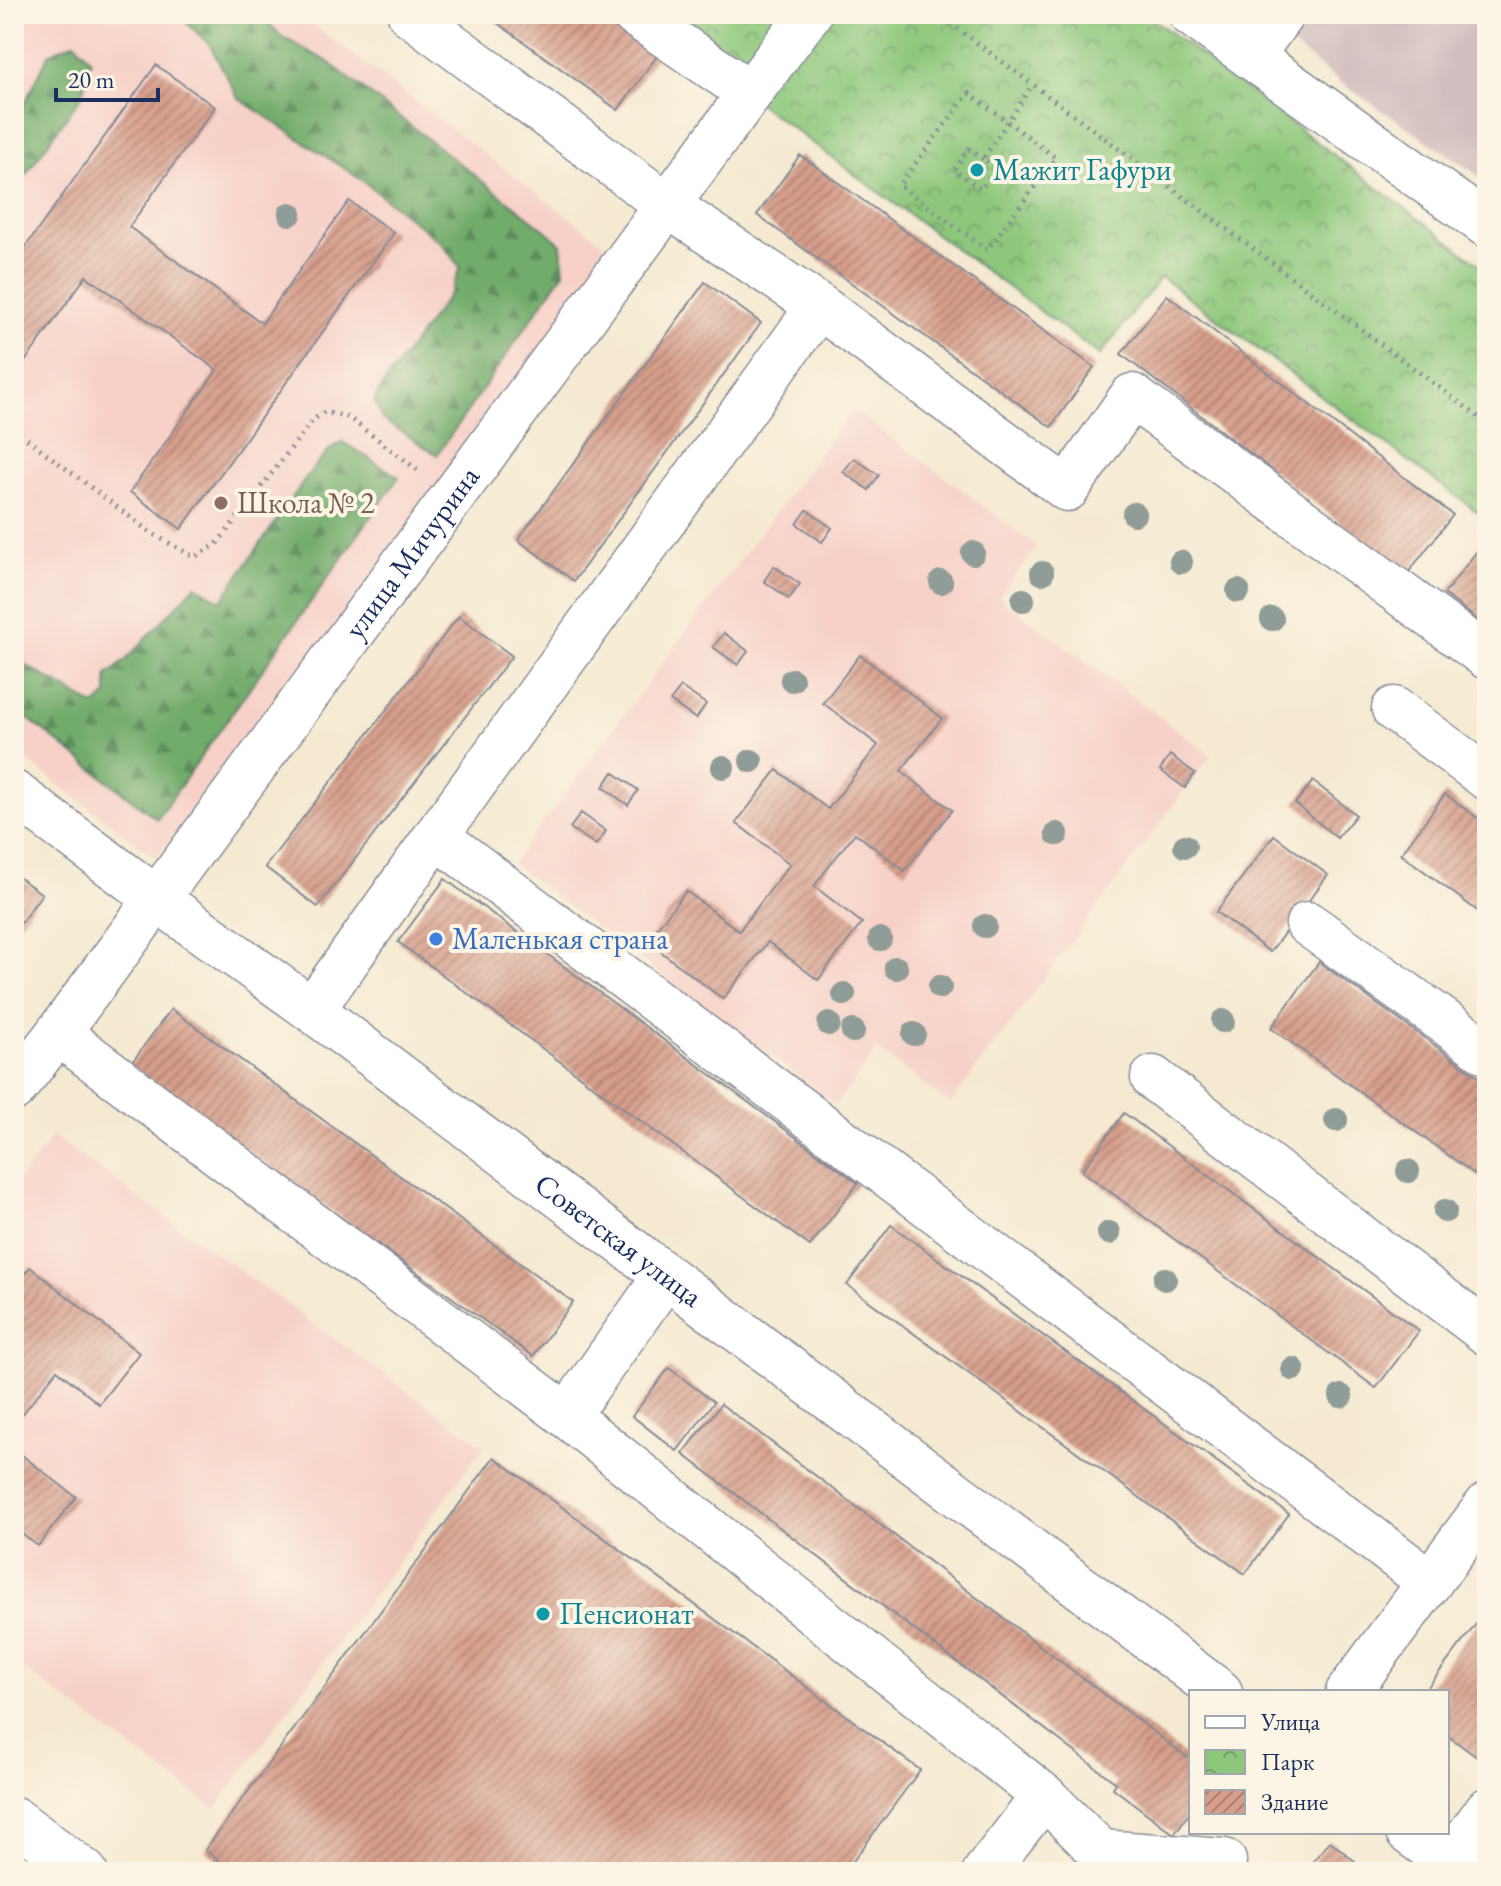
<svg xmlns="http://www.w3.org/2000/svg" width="1501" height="1886" font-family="'EB Garamond',serif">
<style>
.built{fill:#f7d1c8}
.industrial{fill:#d2bfc0}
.forest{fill:url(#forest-firs);stroke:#466e64;stroke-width:2}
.park{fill:url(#park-crowns);stroke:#547b6c;stroke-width:2}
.building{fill:url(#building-hatch)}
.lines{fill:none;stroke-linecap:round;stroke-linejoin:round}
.minor-casing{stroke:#888c98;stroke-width:47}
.path{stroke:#888c98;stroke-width:5;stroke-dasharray:2 6;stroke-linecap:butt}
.minor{stroke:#fff;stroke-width:44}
.tree{fill:#909c97}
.culture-dot{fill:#0f9aa8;stroke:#fcf5e5;stroke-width:3}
.education-dot{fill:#8d6e63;stroke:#fcf5e5;stroke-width:3}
.shop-dot{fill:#3f7fe0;stroke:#fcf5e5;stroke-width:3}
.labels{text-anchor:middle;stroke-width:8;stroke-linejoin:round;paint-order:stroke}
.culture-label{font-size:30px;fill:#0d838f;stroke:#fcf5e5;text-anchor:start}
.education-label{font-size:30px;fill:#785e54;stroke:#fcf5e5;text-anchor:start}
.street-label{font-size:30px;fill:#1b2f5e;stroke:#fcf5e5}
.shop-label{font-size:30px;fill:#366cbe;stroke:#fcf5e5;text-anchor:start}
</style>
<defs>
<pattern id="forest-firs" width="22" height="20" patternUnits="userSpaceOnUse" patternTransform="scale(2)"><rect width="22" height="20" fill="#72ac6b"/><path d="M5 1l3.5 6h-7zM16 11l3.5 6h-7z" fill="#5d8c5b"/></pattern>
<pattern id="park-crowns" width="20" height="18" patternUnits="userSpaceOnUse" patternTransform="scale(2)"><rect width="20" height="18" fill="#8dc77b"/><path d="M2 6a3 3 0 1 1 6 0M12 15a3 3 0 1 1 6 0" fill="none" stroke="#72a268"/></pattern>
<pattern id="building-hatch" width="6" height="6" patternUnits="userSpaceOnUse" patternTransform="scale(2)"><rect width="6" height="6" fill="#d79e8b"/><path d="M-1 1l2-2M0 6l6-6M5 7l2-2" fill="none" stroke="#ae8175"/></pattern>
</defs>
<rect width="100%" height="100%" fill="#fcf5e5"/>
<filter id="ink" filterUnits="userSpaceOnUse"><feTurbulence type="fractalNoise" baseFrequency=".0125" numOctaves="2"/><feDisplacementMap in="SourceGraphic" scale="16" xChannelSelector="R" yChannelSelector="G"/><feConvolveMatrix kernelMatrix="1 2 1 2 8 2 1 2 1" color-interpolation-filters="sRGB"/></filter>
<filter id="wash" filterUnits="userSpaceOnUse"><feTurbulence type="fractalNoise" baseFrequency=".006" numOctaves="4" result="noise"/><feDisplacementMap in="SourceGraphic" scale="32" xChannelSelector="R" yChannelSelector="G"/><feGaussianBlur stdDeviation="1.8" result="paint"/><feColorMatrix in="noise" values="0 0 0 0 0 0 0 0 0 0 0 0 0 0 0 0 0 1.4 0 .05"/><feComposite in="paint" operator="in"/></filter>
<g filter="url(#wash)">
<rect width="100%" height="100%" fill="#f5ead1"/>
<!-- built -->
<g class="built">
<polygon points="14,14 299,14 618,254 156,858 14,751"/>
<polygon points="853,409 1037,546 999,597 1211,755 950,1104 877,1050 836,1105 512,864"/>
<polygon points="53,1136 484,1446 215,1809 14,1662 14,1186"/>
</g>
<!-- industrial -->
<polygon class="industrial" points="1252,14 1487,14 1487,181 1340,82"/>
<!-- forest -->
<g class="forest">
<polygon points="185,14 260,14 282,37 327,61 544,229 561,244 564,272 437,455 382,419 374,400 385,382 451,292 460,267 440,242 363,181 238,98 210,45 185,21"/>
<polygon points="75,42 91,60 82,95 14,191 14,125 49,54"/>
<polygon points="343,442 399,477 157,819 14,708 14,658 95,706 107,695 107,675 125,661 196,585 221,601 308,475 330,449"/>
</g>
<!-- park -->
<polygon class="park" points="637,14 1146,14 1487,270 1487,519 1161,277 1100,355"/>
<g id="blocks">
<!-- building -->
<g class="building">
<polygon points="485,14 598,14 657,56 618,110"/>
<polygon points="156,65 215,107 129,227 262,323 349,201 394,233 181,529 130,492 217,370 86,276 14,377 14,263"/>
<polygon points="800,155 1094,367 1051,427 757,215"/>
<polygon points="705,282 761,323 574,581 518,540"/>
<polygon points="1167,295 1453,515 1407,574 1121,354"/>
<polygon points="854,458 879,475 869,490 843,472"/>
<polygon points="807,510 832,528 822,542 797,524"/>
<polygon points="1487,538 1487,627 1444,594"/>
<polygon points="774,566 800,584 789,599 764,581"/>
<polygon points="459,616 512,656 318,907 265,867"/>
<polygon points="724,633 748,651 738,665 713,647"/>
<polygon points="860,655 942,718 901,771 952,810 905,871 855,833 814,886 862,923 818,980 768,942 723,999 647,941 686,891 739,931 790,864 736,823 777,770 828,809 878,745 823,703"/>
<polygon points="681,687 706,704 696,719 670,701"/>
<polygon points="1170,755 1195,773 1185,788 1160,770"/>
<polygon points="613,772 638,790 628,805 603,787"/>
<polygon points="1313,781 1356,815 1337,838 1295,803"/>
<polygon points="1445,794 1487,825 1487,918 1401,854"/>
<polygon points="581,813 606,831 596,845 570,828"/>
<polygon points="1274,835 1328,875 1270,952 1216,912"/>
<polygon points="14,874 42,894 14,932"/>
<polygon points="445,879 858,1183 810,1246 398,942"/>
<polygon points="1319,962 1487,1083 1487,1183 1271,1028"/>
<polygon points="171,1009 573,1302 533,1356 130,1065"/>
<polygon points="1124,1113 1419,1331 1376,1388 1082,1171"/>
<polygon points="891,1225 1289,1514 1245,1574 847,1285"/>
<polygon points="30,1267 139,1353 99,1404 57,1370 14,1425 14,1288"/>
<polygon points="669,1368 714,1402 677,1451 632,1416"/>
<polygon points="721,1404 1191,1760 1191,1811 1174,1834 1113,1788 1116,1783 683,1454"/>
<polygon points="14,1449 76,1497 38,1546 14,1528"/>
<polygon points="494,1457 920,1770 845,1872 234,1872 205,1850"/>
<polygon points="1487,1610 1487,1760 1485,1763 1447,1735 1447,1692 1424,1692"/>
<polygon points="1330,1841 1368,1872 1304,1872"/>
</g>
</g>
</g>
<g filter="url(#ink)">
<use href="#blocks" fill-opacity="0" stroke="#888c98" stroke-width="2"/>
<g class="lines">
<defs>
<g id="minor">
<polyline points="410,14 667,205 819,306"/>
<polyline points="634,14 750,93"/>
<polyline points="1191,14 1487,225"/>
<polyline points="1251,57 1282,14"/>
<polyline points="1394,709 1487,778"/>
<path id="s1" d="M14 793 157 899 312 1010 1220 1692"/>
<polyline points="1308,924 1487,1052"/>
<polyline points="312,1010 436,836"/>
<polyline points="58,1033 567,1416"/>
<polyline points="1153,1078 1487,1333"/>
<path id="s2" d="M14 1089 58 1033 750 93 809 14"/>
<polyline points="665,1277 567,1416 1044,1796 985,1872"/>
<polyline points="1430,1582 436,836 819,306 1067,489 1132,396 1487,657"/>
<polyline points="1348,1692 1487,1505"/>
<polyline points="1044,1796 1101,1852 1224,1861"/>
<polyline points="14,1819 85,1872"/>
<polyline points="1408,1832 1463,1872"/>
<polyline points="1450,1862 1487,1810"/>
</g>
</defs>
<!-- minor casing -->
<use href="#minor" class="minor-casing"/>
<!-- path -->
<g class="path">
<polyline points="938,14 1487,423"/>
<polygon points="969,93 1056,158 987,250 899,185"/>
<polyline points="983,159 969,149 954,170 981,189 996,168 983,159 1033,84"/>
<polyline points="14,429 151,533 194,557 216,545 313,420 324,412 348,417 419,471"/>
</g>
<!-- minor -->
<use href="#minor" class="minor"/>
</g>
<!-- trees -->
<g class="tree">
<circle cx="290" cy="214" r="12"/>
<circle cx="1134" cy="514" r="12"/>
<circle cx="973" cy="553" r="12"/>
<circle cx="1181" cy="562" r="12"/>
<circle cx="1042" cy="573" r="12"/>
<circle cx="941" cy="582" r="12"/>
<circle cx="1238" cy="591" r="12"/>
<circle cx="1023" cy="600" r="12"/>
<circle cx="1272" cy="619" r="12"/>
<circle cx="792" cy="680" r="12"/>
<circle cx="751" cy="761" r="12"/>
<circle cx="723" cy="767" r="12"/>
<circle cx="1057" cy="834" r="12"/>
<circle cx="1185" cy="846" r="12"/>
<circle cx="985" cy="926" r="12"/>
<circle cx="880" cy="939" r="12"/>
<circle cx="896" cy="968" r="12"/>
<circle cx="940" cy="987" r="12"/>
<circle cx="844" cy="994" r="12"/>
<circle cx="1223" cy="1021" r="12"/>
<circle cx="829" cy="1024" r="12"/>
<circle cx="853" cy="1031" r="12"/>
<circle cx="914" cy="1034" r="12"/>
<circle cx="1336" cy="1120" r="12"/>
<circle cx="1408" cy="1171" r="12"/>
<circle cx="1445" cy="1211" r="12"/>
<circle cx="1109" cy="1233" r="12"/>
<circle cx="1165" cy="1279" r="12"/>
<circle cx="1293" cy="1369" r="12"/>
<circle cx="1341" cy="1396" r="12"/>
</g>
</g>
<!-- markers -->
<g class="culture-dot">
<circle cx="977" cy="170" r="8"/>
<circle cx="543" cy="1614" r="8"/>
</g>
<circle class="education-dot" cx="221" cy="503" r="8"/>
<circle class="shop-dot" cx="436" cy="939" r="8"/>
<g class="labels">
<!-- culture labels -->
<g class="culture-label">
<text x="993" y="180">Мажит Гафури</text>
<text x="559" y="1624">Пенсионат</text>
</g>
<!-- education labels -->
<g class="education-label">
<text x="237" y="513">Школа № 2</text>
</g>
<!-- street labels -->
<g class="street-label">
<text dy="10" stroke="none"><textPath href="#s2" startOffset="668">улица Мичурина</textPath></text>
<text dy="10" stroke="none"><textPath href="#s1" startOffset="752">Советская улица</textPath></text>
</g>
<!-- shop labels -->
<g class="shop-label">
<text x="452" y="949">Маленькая страна</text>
</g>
</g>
<!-- margin -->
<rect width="1501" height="1886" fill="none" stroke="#fcf5e5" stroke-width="48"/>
<!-- legend -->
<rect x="1189" y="1690" width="260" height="144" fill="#fcf5e5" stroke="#a2a6af" stroke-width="2"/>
<rect x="1205" y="1716" width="40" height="12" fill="#ffffff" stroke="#a2a6af" stroke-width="2"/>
<text x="1261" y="1730" font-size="24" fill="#1b2f5e">Улица</text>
<rect x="1205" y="1750" width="40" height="24" fill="url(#park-crowns)" stroke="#a2a6af" stroke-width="2"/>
<text x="1261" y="1770" font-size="24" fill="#1b2f5e">Парк</text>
<rect x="1205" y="1790" width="40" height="24" fill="url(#building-hatch)" stroke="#a2a6af" stroke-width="2"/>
<text x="1261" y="1810" font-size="24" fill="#1b2f5e">Здание</text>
<!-- scale -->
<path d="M56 88v12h102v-12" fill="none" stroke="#1b2f5e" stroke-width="4"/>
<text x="68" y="88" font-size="24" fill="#1b2f5e" stroke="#fcf5e5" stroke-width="6" paint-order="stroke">20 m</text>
</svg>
